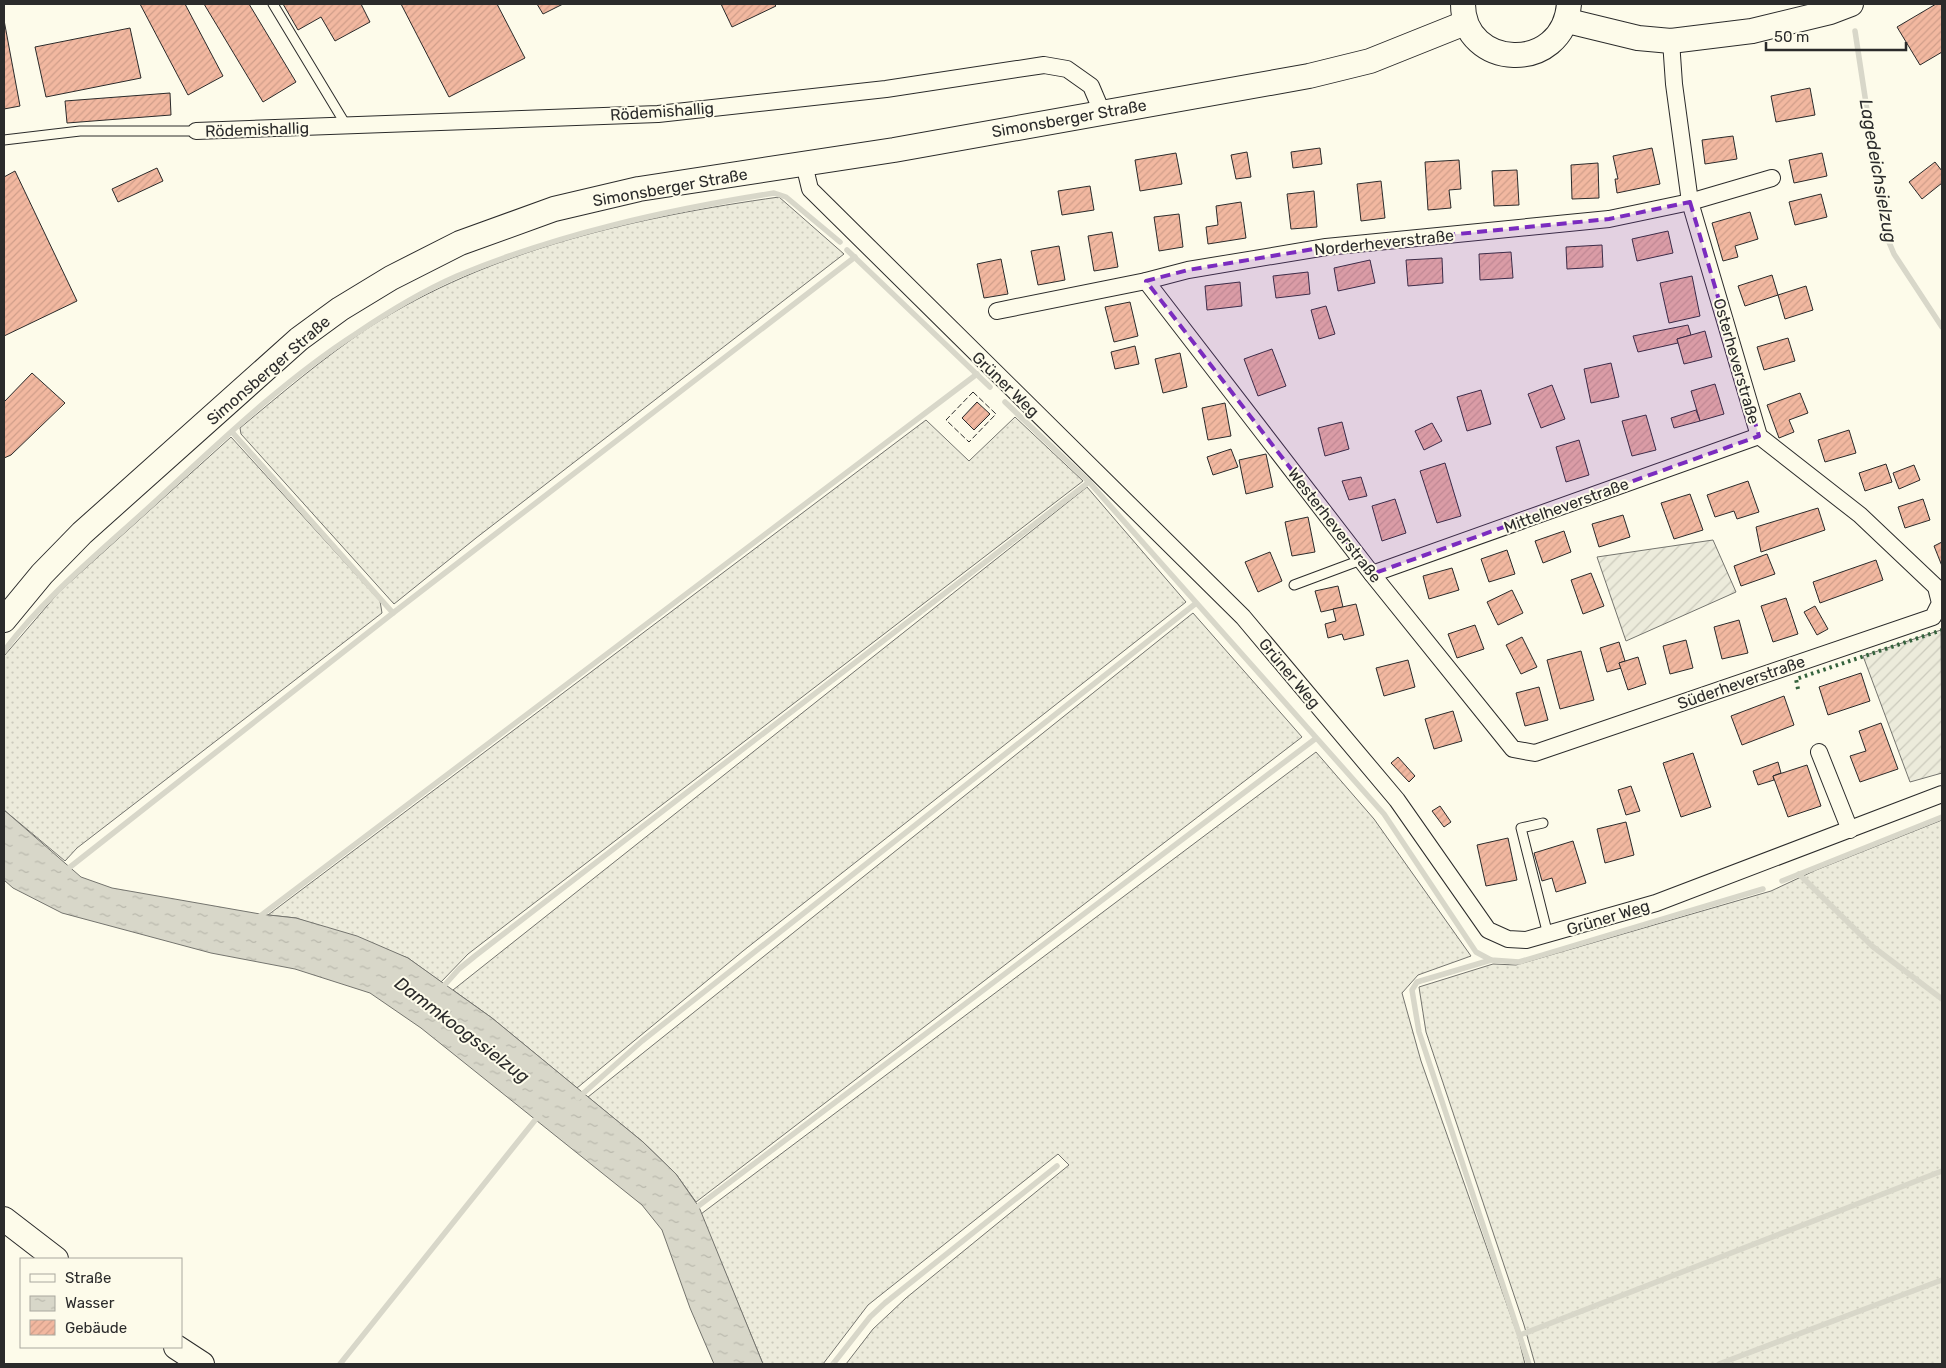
<svg xmlns="http://www.w3.org/2000/svg" width="1946" height="1368" font-family="Rubik,sans-serif">
<style>
.grass{fill:url(#grass-dots);stroke:#74746e}
.garden{fill:url(#garden-furrows);stroke:#74746e}
.water{fill:url(#water-ripples);stroke:#74746e}
.lines{fill:none;stroke-linecap:round;stroke-linejoin:round}
.stream{stroke:#d8d7c9;stroke-width:5.5}
.building{fill:url(#building-hatch);stroke:#2b2b2b}
.service-casing{stroke:#2b2b2b;stroke-width:11}
.minor-casing{stroke:#2b2b2b;stroke-width:18}
.secondary-casing{stroke:#2b2b2b;stroke-width:26}
.service{stroke:#fdfbea;stroke-width:9}
.minor{stroke:#fdfbea;stroke-width:16}
.secondary{stroke:#fdfbea;stroke-width:24}
.hedge{stroke:#34623c;stroke-width:4;stroke-dasharray:2.5 4;stroke-linecap:butt}
.fence{stroke:#2b2b2b;stroke-width:1;stroke-dasharray:6 2.5;stroke-linecap:butt}
.marked{fill:#7b2cbf;fill-opacity:0.2;stroke:#7b2cbf;stroke-width:4;stroke-dasharray:10 6;stroke-linejoin:round}
.labels{text-anchor:middle;stroke-width:4;stroke-linejoin:round;paint-order:stroke}
.street-label{font-size:16px;fill:#2b2b2b;stroke:#fdfbea}
.water-label{font-size:18px;font-style:italic;fill:#2b2b2b;stroke:#fdfbea}
</style>
<defs>
<pattern id="grass-dots" width="8" height="8" patternUnits="userSpaceOnUse" patternTransform="scale(1.25)"><rect width="8" height="8" fill="#ecebdb"/><path d="M2 2h.1M6 6h.1" fill="none" stroke="#cbcabc" stroke-width="1.8" stroke-linecap="round"/></pattern>
<pattern id="garden-furrows" width="10" height="10" patternUnits="userSpaceOnUse" patternTransform="scale(1.25)"><rect width="10" height="10" fill="#ecebdb"/><path d="M-1 1l2-2M0 10L10 0M9 11l2-2" fill="none" stroke="#cbcabc"/></pattern>
<pattern id="water-ripples" width="26" height="14" patternUnits="userSpaceOnUse" patternTransform="scale(1.25)"><rect width="26" height="14" fill="#d8d7c9"/><path d="M2 4q2-2 4 0t4 0M15 11q2-2 4 0t4 0" fill="none" stroke="#bab9ad"/></pattern>
<pattern id="building-hatch" width="6" height="6" patternUnits="userSpaceOnUse" patternTransform="scale(1.25)"><rect width="6" height="6" fill="#f2b8a0"/><path d="M-1 1l2-2M0 6l6-6M5 7l2-2" fill="none" stroke="#d09e8a"/></pattern>
</defs>
<rect width="100%" height="100%" fill="#fdfbea"/>
<!-- grass -->
<g class="grass">
<path d="M779 197 844 254 476 538 394 604 241 434 240 428C282 393 323 358 368 328 490 249 637 217 779 197Z"/>
<polygon points="1015,417 1083,481 468,954 441,982 408,958 296,918 268,915 926,420 969,461"/>
<polygon points="231,437 380,601 382,613 77,848 65,861 4,810 4,656 59,592"/>
<polygon points="1087,487 1186,602 743,951 577,1088 492,1018 453,990"/>
<polygon points="1193,613 1302,737 696,1202 676,1174 643,1142 588,1097"/>
<polygon points="1316,752 1374,819 1471,956 1418,975 1402,993 1421,1061 1518,1336 1525,1364 846,1364 873,1329 906,1298 1069,1165 1058,1154 868,1305 823,1364 763,1364 701,1214"/>
<polygon points="1942,820 1942,1364 1535,1364 1524,1325 1426,1032 1419,987 1493,964 1516,965 1771,891 1816,870"/>
</g>
<!-- garden -->
<g class="garden">
<polygon points="1713,540 1736,592 1626,641 1597,557"/>
<polygon points="1941,630 1942,773 1910,782 1863,656"/>
</g>
<!-- water -->
<polygon class="water" points="4,810 81,877 112,888 260,914 296,918 357,936 408,958 492,1018 643,1142 676,1174 699,1207 763,1364 714,1364 690,1308 662,1230 642,1205 421,1028 370,993 295,969 211,953 62,913 13,888 4,880"/>
<g class="lines">
<!-- stream -->
<g class="stream">
<polyline points="1855,31 1886,235 1894,254 1942,327"/>
<polyline points="847,250 990,387"/>
<polyline points="1005,402 1089,482 1384,814 1476,952 1491,960 1519,962 1763,889"/>
<polyline points="232,432 393,613"/>
<path d="M4 651C47 594 105 548 158 499 221 441 284 380 357 333 388 312 423 291 457 276 558 234 666 210 774 193L786 197 840 242"/>
<polyline points="65,871 393,613 855,257"/>
<polyline points="1799,874 1872,946 1942,999"/>
<polyline points="1782,881 1942,817"/>
<polyline points="255,920 977,374"/>
<polyline points="1491,960 1417,982 1412,990 1419,1032 1529,1364"/>
<polyline points="441,989 459,969 475,956 1089,482"/>
<polyline points="578,1098 642,1041 1195,604"/>
<polyline points="693,1210 1315,739"/>
<polyline points="1520,1335 1942,1171"/>
<polyline points="340,1364 540,1114"/>
<polyline points="833,1364 870,1317 885,1303 1057,1166"/>
<polyline points="1719,1364 1942,1280"/>
</g>
</g>
<!-- building -->
<g class="building">
<polygon points="140,4 185,4 223,76 188,95"/>
<polygon points="204,4 249,4 296,82 263,102"/>
<polygon points="283,4 361,4 370,22 335,41 321,17 298,30"/>
<polygon points="401,4 497,4 525,58 449,97"/>
<polygon points="537,4 563,4 543,14"/>
<polygon points="721,4 774,4 776,6 732,27"/>
<polygon points="1936,4 1942,4 1942,52 1920,65 1897,27"/>
<polygon points="4,20 20,106 4,109"/>
<polygon points="130,28 141,78 46,97 35,47"/>
<polygon points="1810,88 1815,115 1776,122 1771,96"/>
<polygon points="170,93 171,115 67,123 65,101"/>
<polygon points="1733,136 1737,159 1705,164 1702,140"/>
<polygon points="1320,148 1322,164 1293,168 1291,152"/>
<polygon points="1652,148 1660,184 1617,193 1615,179 1618,179 1613,156"/>
<polygon points="1247,152 1251,177 1236,179 1231,155"/>
<polygon points="1176,153 1182,184 1140,191 1135,160"/>
<polygon points="1822,153 1827,176 1794,183 1789,160"/>
<polygon points="1459,160 1461,189 1449,190 1451,208 1428,210 1425,162"/>
<polygon points="1935,162 1942,171 1942,183 1922,199 1909,182"/>
<polygon points="1598,163 1599,198 1572,199 1571,165"/>
<polygon points="157,168 163,181 118,202 112,189"/>
<polygon points="1517,170 1519,205 1494,206 1492,171"/>
<polygon points="15,171 77,301 4,336 4,177"/>
<polygon points="1381,181 1385,218 1361,221 1357,184"/>
<polygon points="1090,186 1094,210 1062,215 1058,191"/>
<polygon points="1314,191 1317,227 1291,229 1287,194"/>
<polygon points="1821,194 1827,217 1795,225 1789,202"/>
<polygon points="1241,202 1246,238 1208,244 1206,227 1218,225 1216,206"/>
<polygon points="1750,212 1758,239 1735,246 1738,257 1723,261 1712,223"/>
<polygon points="1179,214 1183,247 1159,251 1154,217"/>
<polygon points="1668,231 1673,253 1637,261 1632,239"/>
<polygon points="1112,232 1118,267 1094,271 1088,236"/>
<polygon points="1602,245 1603,267 1567,269 1566,247"/>
<polygon points="1059,246 1065,280 1038,285 1031,251"/>
<polygon points="1511,252 1513,278 1480,280 1479,254"/>
<polygon points="1442,258 1443,283 1408,286 1406,260"/>
<polygon points="1001,259 1008,294 984,298 977,264"/>
<polygon points="1370,260 1375,283 1338,291 1334,268"/>
<polygon points="1308,272 1310,294 1276,298 1273,276"/>
<polygon points="1772,275 1778,295 1745,306 1738,286"/>
<polygon points="1692,276 1700,316 1669,323 1660,283"/>
<polygon points="1240,282 1242,306 1207,310 1205,286"/>
<polygon points="1806,286 1813,310 1785,319 1778,295"/>
<polygon points="1130,302 1138,336 1114,342 1105,307"/>
<polygon points="1326,306 1335,334 1319,339 1311,310"/>
<polygon points="1688,325 1691,335 1677,339 1678,343 1638,352 1633,336"/>
<polygon points="1705,331 1712,357 1684,364 1677,339"/>
<polygon points="1788,338 1795,361 1764,370 1757,347"/>
<polygon points="1135,346 1139,364 1115,369 1111,352"/>
<polygon points="1272,349 1286,386 1258,396 1244,359"/>
<polygon points="1180,353 1187,387 1163,393 1155,359"/>
<polygon points="1611,363 1619,397 1591,403 1584,369"/>
<polygon points="32,373 65,403 11,455 4,458 4,402"/>
<polygon points="1715,384 1724,414 1700,421 1691,391"/>
<polygon points="1552,385 1565,419 1541,428 1528,394"/>
<polygon points="1481,390 1491,424 1467,431 1457,397"/>
<polygon points="1800,393 1808,413 1789,420 1794,432 1779,438 1767,405"/>
<polygon points="977,402 990,414 974,430 962,418"/>
<polygon points="1225,403 1231,436 1208,440 1202,408"/>
<polygon points="1696,410 1700,421 1674,428 1671,418"/>
<polygon points="1646,415 1656,450 1632,456 1622,421"/>
<polygon points="1342,422 1349,449 1325,456 1318,428"/>
<polygon points="1432,423 1442,441 1424,450 1415,431"/>
<polygon points="1849,430 1856,453 1825,462 1818,440"/>
<polygon points="1579,440 1589,475 1566,482 1556,447"/>
<polygon points="1231,449 1238,467 1213,475 1207,457"/>
<polygon points="1266,454 1273,487 1246,494 1239,460"/>
<polygon points="1445,463 1461,516 1437,523 1420,471"/>
<polygon points="1886,464 1892,482 1865,491 1859,473"/>
<polygon points="1914,465 1920,480 1899,489 1893,473"/>
<polygon points="1361,477 1367,496 1349,500 1342,481"/>
<polygon points="1748,481 1759,512 1737,519 1734,511 1715,517 1707,495"/>
<polygon points="1690,494 1703,530 1674,539 1661,503"/>
<polygon points="1395,499 1406,533 1382,541 1372,506"/>
<polygon points="1923,499 1930,520 1905,528 1898,507"/>
<polygon points="1818,508 1825,530 1761,552 1756,527"/>
<polygon points="1623,515 1630,537 1599,547 1592,524"/>
<polygon points="1308,517 1315,552 1292,556 1285,522"/>
<polygon points="1564,531 1571,552 1543,563 1535,541"/>
<polygon points="1942,542 1942,566 1934,546"/>
<polygon points="1507,550 1515,574 1489,582 1481,559"/>
<polygon points="1270,552 1282,581 1258,592 1245,562"/>
<polygon points="1767,554 1775,574 1741,586 1734,566"/>
<polygon points="1876,560 1883,580 1820,603 1813,582"/>
<polygon points="1452,568 1459,590 1429,599 1423,576"/>
<polygon points="1591,573 1604,606 1583,614 1571,580"/>
<polygon points="1338,586 1343,607 1321,612 1315,591"/>
<polygon points="1512,590 1523,613 1498,625 1487,602"/>
<polygon points="1786,598 1798,634 1773,642 1761,606"/>
<polygon points="1356,604 1364,635 1344,640 1342,634 1328,638 1325,624 1336,621 1333,609"/>
<polygon points="1815,606 1828,629 1817,635 1804,612"/>
<polygon points="1739,620 1748,653 1722,659 1714,627"/>
<polygon points="1475,625 1484,649 1457,658 1448,634"/>
<polygon points="1522,637 1537,667 1521,674 1506,645"/>
<polygon points="1686,640 1693,668 1670,674 1663,646"/>
<polygon points="1619,642 1625,661 1619,663 1621,668 1607,672 1600,648"/>
<polygon points="1581,651 1594,700 1560,709 1547,660"/>
<polygon points="1638,657 1646,684 1628,690 1619,663"/>
<polygon points="1408,660 1415,687 1384,696 1376,668"/>
<polygon points="1861,673 1870,701 1828,715 1819,687"/>
<polygon points="1539,687 1548,720 1525,726 1516,693"/>
<polygon points="1784,696 1794,725 1742,745 1731,716"/>
<polygon points="1453,711 1462,741 1434,749 1425,719"/>
<polygon points="1881,723 1898,769 1860,782 1850,756 1866,751 1859,731"/>
<polygon points="1693,753 1711,807 1681,817 1663,763"/>
<polygon points="1398,757 1415,776 1409,782 1391,763"/>
<polygon points="1778,762 1781,773 1773,776 1774,780 1758,785 1753,771"/>
<polygon points="1807,765 1821,806 1788,817 1773,776"/>
<polygon points="1631,786 1640,811 1626,815 1618,790"/>
<polygon points="1440,806 1451,822 1444,827 1432,811"/>
<polygon points="1626,822 1634,855 1605,863 1597,829"/>
<polygon points="1508,838 1517,880 1486,886 1477,845"/>
<polygon points="1573,841 1586,883 1556,892 1552,878 1542,881 1534,853"/>
</g>
<g class="lines">
<defs>
<g id="service">
<polyline points="273,4 346,125"/>
<polyline points="4,140 80,131 196,131"/>
<polyline points="1294,585 1361,560"/>
<polyline points="1543,823 1521,828 1548,935"/>
</g>
<g id="minor">
<polyline points="196,131 658,114 886,89 1044,65 1067,69 1091,86 1102,112"/>
<polyline points="804,164 810,189 1243,617 1397,800 1488,930 1508,939 1526,940 1656,903 1942,794"/>
<polyline points="1146,281 1372,574 1513,749 1535,753 1933,617 1940,603 1936,587 1860,515 1759,436 1690,202 1674,84 1671,41"/>
<polyline points="997,311 1146,281 1188,270 1326,247 1609,219 1690,202 1772,178"/>
<polyline points="1372,574 1759,436"/>
<polyline points="1819,752 1850,830"/>
</g>
<g id="secondary">
<path d="M1463 4C1463 69 1563 75 1569 4"/>
<polyline points="1568,21 1638,38 1671,41 1752,31 1830,12 1851,4"/>
<polyline points="4,620 42,574 82,533 299,339 340,309 391,278 460,243 554,209 639,189 894,150 1309,76 1370,61 1465,23"/>
<polyline points="4,1219 56,1259"/>
<polyline points="176,1347 202,1364"/>
</g>
</defs>
<!-- service casing -->
<use href="#service" class="service-casing"/>
<!-- minor casing -->
<use href="#minor" class="minor-casing"/>
<!-- secondary casing -->
<use href="#secondary" class="secondary-casing"/>
<!-- service -->
<use href="#service" class="service"/>
<!-- minor -->
<use href="#minor" class="minor"/>
<!-- secondary -->
<use href="#secondary" class="secondary"/>
<!-- hedge -->
<polyline class="hedge" points="1798,689 1796,679 1942,630"/>
<!-- fence -->
<polygon class="fence" points="973,392 996,414 969,442 946,420"/>
</g>
<!-- marked area -->
<path class="marked" d="M1690 202 1759 436 1372 574 1146 281 1188 270 1326 247 1609 219Z"/>
<g class="labels">
<!-- street labels -->
<g class="street-label">
<text transform="translate(662 111) rotate(-4)" y="6">Rödemishallig</text>
<text transform="translate(1069 118) rotate(-10)" y="6">Simonsberger Straße</text>
<text transform="translate(257 129) rotate(-2)" y="6">Rödemishallig</text>
<text transform="translate(670 187) rotate(-10)" y="6">Simonsberger Straße</text>
<text transform="translate(1384 242) rotate(-6)" y="6">Norderheverstraße</text>
<text transform="translate(1737 361) rotate(74)" y="6">Osterheverstraße</text>
<text transform="translate(268 370) rotate(-41)" y="6">Simonsberger Straße</text>
<text transform="translate(1006 384) rotate(44)" y="6">Grüner Weg</text>
<text transform="translate(1566 505) rotate(-20)" y="6">Mittelheverstraße</text>
<text transform="translate(1335 525) rotate(52)" y="6">Westerheverstraße</text>
<text transform="translate(1290 673) rotate(50)" y="6">Grüner Weg</text>
<text transform="translate(1741 682) rotate(-19)" y="6">Süderheverstraße</text>
<text transform="translate(1608 917) rotate(-17)" y="6">Grüner Weg</text>
</g>
<!-- water labels -->
<g class="water-label">
<text transform="translate(1878 171) rotate(80)" y="6">Lagedeichsielzug</text>
<text transform="translate(462 1030) rotate(37)" y="6">Dammkoogssielzug</text>
</g>
</g>
<!-- border -->
<rect width="1946" height="1368" fill="none" stroke="#2b2b2b" stroke-width="10"/>
<!-- legend -->
<rect x="20" y="1258" width="162" height="90" fill="#fdfbea" stroke="#a9a89e"/>
<rect x="30" y="1274" width="25" height="8" fill="#fdfbea" stroke="#a9a89e"/>
<text x="65" y="1283" font-size="15" fill="#2b2b2b">Straße</text>
<rect x="30" y="1296" width="25" height="15" fill="url(#water-ripples)" stroke="#a9a89e"/>
<text x="65" y="1308" font-size="15" fill="#2b2b2b">Wasser</text>
<rect x="30" y="1320" width="25" height="15" fill="url(#building-hatch)" stroke="#a9a89e"/>
<text x="65" y="1333" font-size="15" fill="#2b2b2b">Gebäude</text>
<!-- scale -->
<path d="M1766 42v8h140v-8" fill="none" stroke="#2b2b2b" stroke-width="2.5"/>
<text x="1774" y="42" font-size="15" fill="#2b2b2b" stroke="#fdfbea" stroke-width="4" paint-order="stroke">50 m</text>
</svg>
